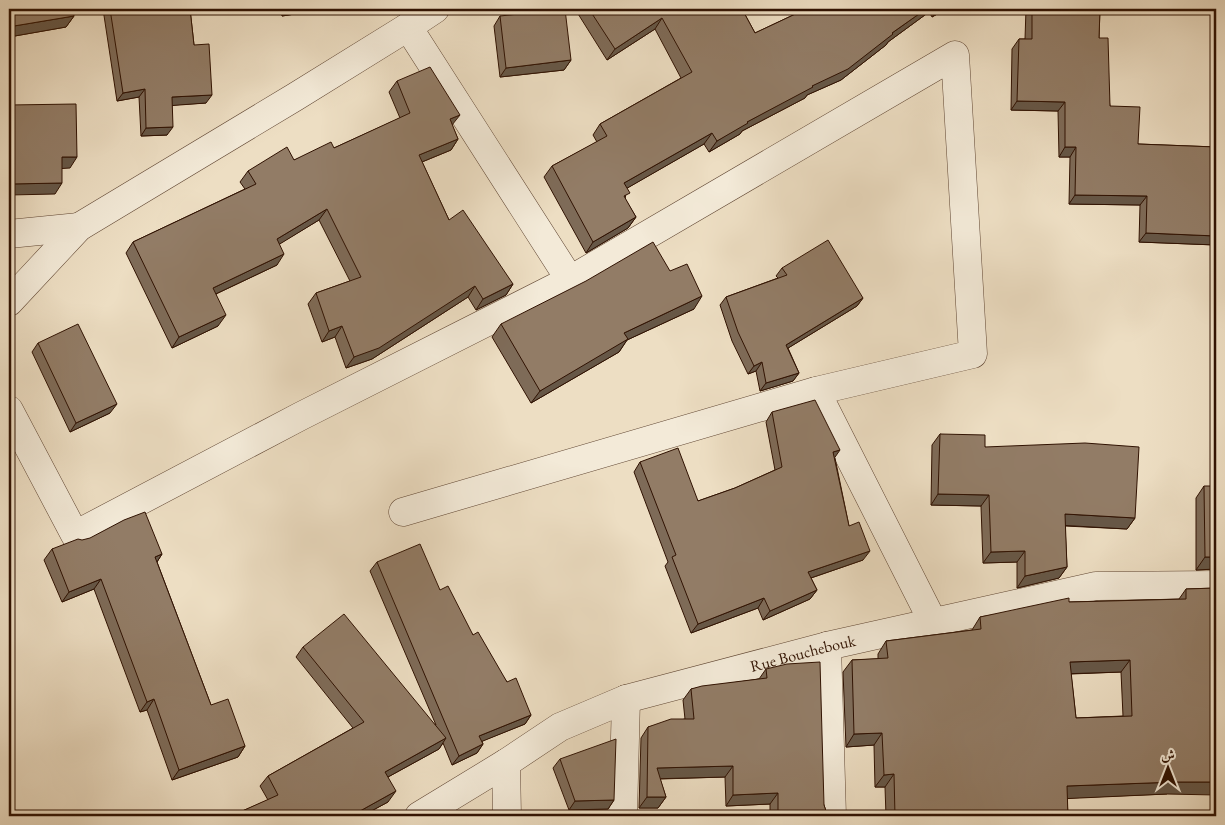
<svg xmlns="http://www.w3.org/2000/svg" width="1225" height="825" font-family="'EB Garamond',Amiri,serif">
<style>
.lines{fill:none;stroke-linecap:round;stroke-linejoin:round}
.minor-casing{stroke:#5f4532;stroke-width:29}
.minor{stroke:#f3ead8;stroke-width:28}
.wall{fill:#7e6b58;stroke:#301202;fill-rule:evenodd}
.shaded-wall{fill:#665747;stroke:#301202}
.building{fill:#927c66;stroke:#301202;fill-rule:evenodd}
.labels{text-anchor:middle;stroke-width:4;stroke-linejoin:round;paint-order:stroke}
.street-label{font-size:16px;fill:#301202;stroke:#f3ead8}
</style>
<rect width="100%" height="100%" fill="#eddec3"/>
<filter id="stains"><feTurbulence type="fractalNoise" baseFrequency=".004" numOctaves="4"/><feColorMatrix values="0 0 0 0 .2 0 0 0 0 .09 0 0 0 0 .02 0 0 0 .5 -.17"/></filter>
<radialGradient id="worn" r=".72"><stop offset=".6" stop-color="#630" stop-opacity="0"/><stop offset="1" stop-color="#630" stop-opacity=".3"/></radialGradient>
<g class="lines">
<defs>
<g id="minor">
<polyline points="408,27 570,280"/>
<polyline points="9,234 79,227"/>
<polyline points="9,302 79,227 295,97 408,27 435,9"/>
<polyline points="816,391 933,622"/>
<polyline points="9,410 75,535 301,416 570,280 955,55 973,354 816,391 403,512"/>
<polyline points="827,646 832,816"/>
<polyline points="506,763 507,816"/>
<path id="s1" d="M419 816 506 763 560 727 626 699 827 646 1096 586 1216 585"/>
<polyline points="623,816 626,699"/>
</g>
</defs>
<!-- minor casing -->
<use href="#minor" class="minor-casing"/>
<!-- minor -->
<use href="#minor" class="minor"/>
</g>
<!-- wall -->
<g class="wall">
<polygon points="9,9 74,16 66,27 9,37"/>
<polygon points="103,9 190,9 194,45 206,103 172,105 167,135 141,136 139,97 117,101"/>
<polygon points="280,9 327,9 282,16"/>
<polygon points="575,9 742,9 755,33 806,9 946,9 932,17 929,12 888,42 886,45 841,80 807,95 805,98 742,131 740,134 709,152 704,144 627,188 625,199 636,217 628,228 586,253 544,177 552,166 597,142 593,135 600,124 681,78 655,29 607,60"/>
<polygon points="1026,9 1100,9 1099,38 1110,106 1138,144 1216,147 1216,245 1139,242 1140,205 1069,204 1070,157 1059,157 1058,111 1011,110 1012,49 1019,39 1025,39"/>
<polygon points="500,16 571,60 564,70 500,77 494,26"/>
<polygon points="397,81 452,125 458,139 451,150 422,162 449,220 513,284 506,295 476,310 468,297 372,359 346,368 335,337 322,342 308,304 316,293 350,281 319,220 279,244 277,265 216,294 218,326 172,348 126,253 133,242 245,189 240,182 248,171 294,160 334,148 400,118 389,92"/>
<polygon points="782,268 863,298 857,306 788,348 799,373 793,381 760,391 756,371 748,374 732,341 720,305 726,297 778,278 776,276"/>
<polygon points="1216,282 1216,318 1215,318"/>
<polygon points="694,309 627,340 619,352 531,403 492,337 501,324"/>
<polygon points="38,343 110,413 70,432 32,352"/>
<polygon points="772,412 835,458 849,526 863,560 811,578 817,590 810,599 763,620 758,608 691,633 665,566 668,562 634,472 640,462 698,501 735,488 775,470 766,422"/>
<polygon points="940,434 985,447 1135,518 1127,529 1065,526 1067,567 1059,578 1017,588 1017,562 983,563 981,506 931,505 932,445"/>
<polygon points="1204,486 1216,569 1196,570 1196,498"/>
<polygon points="52,549 162,554 157,562 211,705 245,746 238,757 172,780 147,710 140,712 94,589 62,602 44,560"/>
<polygon points="377,562 440,590 473,635 531,715 525,724 482,741 483,744 477,753 452,765 443,743 439,749 388,777 388,802 362,816 231,816 268,800 260,786 268,776 353,728 296,657 303,647 436,725 370,571"/>
<path d="M1216 588 1167 794 1067 798 1068 816H886L885 787H875L874 745 846 747 843 672 852 660 878 659V654L886 641 972 630 980 617 1069 602 1179 599 1186 589ZM1121 672 1123 716 1076 718 1071 674Z"/>
<polygon points="766,669 824,805 827,814 830,816 770,816 770,804 726,806 725,777 660,779 666,797 658,808 639,808 641,738 648,727 685,719 683,700 691,689 759,679"/>
<polygon points="560,759 614,800 608,809 569,810 553,768"/>
</g>
<!-- shaded-wall -->
<g class="shaded-wall">
<polygon points="287,9 327,9 282,16"/>
<polygon points="926,9 931,9 929,12 888,42 886,45 841,80 807,95 805,98 742,131 740,134 709,152 717,141 747,122 812,86 892,33"/>
<polygon points="938,9 946,9 932,17"/>
<polygon points="74,16 66,27 9,37 9,33 14,26"/>
<polygon points="662,18 655,29 607,60 615,49"/>
<polygon points="9,21 13,21 9,26"/>
<polygon points="571,60 564,70 500,77 506,68"/>
<polygon points="145,89 139,97 117,101 123,93"/>
<polygon points="212,95 206,103 166,106 172,97"/>
<polygon points="1017,101 1065,102 1058,111 1011,110"/>
<polygon points="460,115 452,125 450,119"/>
<polygon points="173,127 167,135 141,136 146,128"/>
<polygon points="712,133 704,144 617,194 624,183"/>
<polygon points="458,139 451,150 412,166 419,155"/>
<polygon points="1065,147 1076,147 1070,157 1059,157"/>
<polygon points="62,157 77,157 70,168 54,169"/>
<polygon points="62,183 55,194 9,195 9,184"/>
<polygon points="1075,195 1147,196 1140,205 1069,204"/>
<polygon points="327,209 319,220 270,250 277,239"/>
<polygon points="636,217 628,228 586,253 593,242"/>
<polygon points="1146,233 1216,236 1216,245 1139,242"/>
<polygon points="284,254 277,265 205,299 213,288"/>
<polygon points="513,284 506,295 476,310 483,299"/>
<polygon points="475,286 468,297 372,359 346,368 354,357"/>
<polygon points="702,296 694,309 627,340 619,352 531,403 540,391 624,333"/>
<polygon points="863,298 857,306 780,353 786,345"/>
<polygon points="226,315 218,326 172,348 179,337"/>
<polygon points="342,326 335,337 322,342 329,331"/>
<polygon points="762,362 756,371 748,374 754,366"/>
<polygon points="799,373 793,381 760,391 766,383"/>
<polygon points="117,404 110,413 70,432 76,423"/>
<polygon points="840,450 833,460 833,452"/>
<polygon points="938,494 989,495 981,506 931,505"/>
<polygon points="1065,514 1135,518 1127,529 1057,525"/>
<polygon points="870,551 863,560 802,581 808,572"/>
<polygon points="1025,551 1017,562 983,563 991,552"/>
<polygon points="162,554 155,565 155,557"/>
<polygon points="1205,557 1216,557 1216,569 1196,570"/>
<polygon points="1067,567 1059,578 1017,588 1025,576"/>
<polygon points="101,579 94,589 62,602 69,592"/>
<polygon points="817,590 810,599 763,620 770,611"/>
<polygon points="764,598 758,608 691,633 698,624"/>
<polygon points="1130,660 1121,672 1061,674 1070,662"/>
<polygon points="154,699 147,710 140,712 147,702"/>
<polygon points="531,715 525,724 473,745 479,736"/>
<polygon points="882,733 874,745 846,747 854,734"/>
<polygon points="446,738 439,749 377,783 385,772"/>
<polygon points="483,744 477,753 452,765 459,756"/>
<polygon points="245,746 238,757 172,780 179,770"/>
<polygon points="733,766 725,777 649,779 657,768"/>
<polygon points="894,774 885,787 875,787 884,775"/>
<polygon points="1176,782 1216,782 1216,795 1167,794 1058,799 1067,786"/>
<polygon points="396,791 388,802 362,816 351,816"/>
<polygon points="778,793 770,804 726,806 733,795"/>
<polygon points="647,797 666,797 658,808 639,808"/>
<polygon points="614,800 608,809 569,810 575,801"/>
</g>
<!-- building -->
<g class="building">
<polygon points="9,9 74,9 74,16 14,26 13,21 9,21"/>
<polygon points="110,9 190,9 194,45 209,44 212,95 172,97 173,127 146,128 145,89 123,93"/>
<polygon points="565,9 571,60 506,68 500,16"/>
<polygon points="589,9 742,9 755,33 806,9 926,9 892,33 893,34 848,69 812,86 813,87 747,122 748,123 717,141 712,133 624,183 630,193 624,196 636,217 593,242 552,166 607,136 600,124 692,72 662,18 615,49"/>
<polygon points="1032,9 1100,9 1099,38 1108,38 1110,106 1140,107 1138,144 1216,147 1216,236 1146,233 1147,196 1075,195 1076,147 1065,147 1065,102 1017,101 1019,39 1032,39"/>
<polygon points="430,67 460,115 450,119 458,139 419,155 449,220 463,210 513,284 483,299 475,286 379,348 354,357 342,326 329,331 316,293 361,277 327,209 277,239 284,254 213,288 226,315 179,337 133,242 256,184 248,171 287,147 294,160 331,142 334,148 410,113 397,81"/>
<polygon points="76,104 77,157 62,157 62,183 9,184 9,105"/>
<polygon points="828,240 863,298 786,345 799,373 766,383 762,362 754,366 738,332 726,297 787,275 782,268"/>
<polygon points="653,242 670,271 687,264 702,296 624,333 628,339 540,391 501,324 586,281"/>
<polygon points="78,324 117,404 76,423 38,343"/>
<polygon points="815,400 840,450 833,452 849,526 859,522 870,551 808,572 817,590 770,611 764,598 698,624 672,557 676,555 640,462 678,448 698,501 735,488 782,467 772,412"/>
<polygon points="940,434 985,435 985,447 1085,443 1139,447 1135,518 1065,514 1067,567 1025,576 1025,551 991,552 989,495 938,494"/>
<polygon points="1204,486 1216,486 1216,557 1205,557"/>
<polygon points="145,512 162,554 155,557 211,705 228,699 245,746 179,770 154,699 147,702 101,579 69,592 52,549 78,539 82,540 90,538 124,520"/>
<polygon points="420,544 440,590 448,586 473,635 478,632 507,682 516,678 531,715 479,736 483,744 459,756 377,562"/>
<path d="M1216 588V782H1176L1067 786 1068 816H895L894 774 884 775 882 733 854 734 852 660 888 658 886 641 981 629 980 617 1069 598V602L1186 599V589ZM1130 660 1132 716 1076 718 1070 662Z"/>
<polygon points="344,614 446,738 385,772 396,791 351,816 231,816 278,795 268,776 364,722 303,647"/>
<polygon points="820,662 824,805 827,814 830,816 778,816 778,793 733,795 733,766 657,768 666,797 647,797 648,727 671,719 694,719 691,689 702,686 767,678 766,669 787,664"/>
<polygon points="616,739 614,800 575,801 560,759"/>
</g>
<g class="labels">
<!-- street labels -->
<g class="street-label">
<text dy="6" stroke="none"><textPath href="#s1" startOffset="421">Rue Bouchebouk</textPath></text>
</g>
</g>
<!-- margin -->
<rect width="1225" height="825" fill="none" stroke="#eddec3" stroke-width="30"/>
<rect x="10" y="10" width="1205" height="805" fill="none" stroke="#301202" stroke-width="2.5"/>
<rect x="15" y="15" width="1195" height="795" fill="none" stroke="#301202"/>
<!-- north arrow -->
<g transform="translate(1168 768)" stroke="#f3ead8" stroke-width="4" paint-order="stroke">
<path d="M0-4L9 19L0 12L-9 19Z" fill="#301202"/>
<text y="-8" font-size="14" font-weight="bold" text-anchor="middle" fill="#301202">ش</text>
</g>
<rect width="100%" height="100%" filter="url(#stains)"/>
<rect width="100%" height="100%" fill="url(#worn)"/>
</svg>
